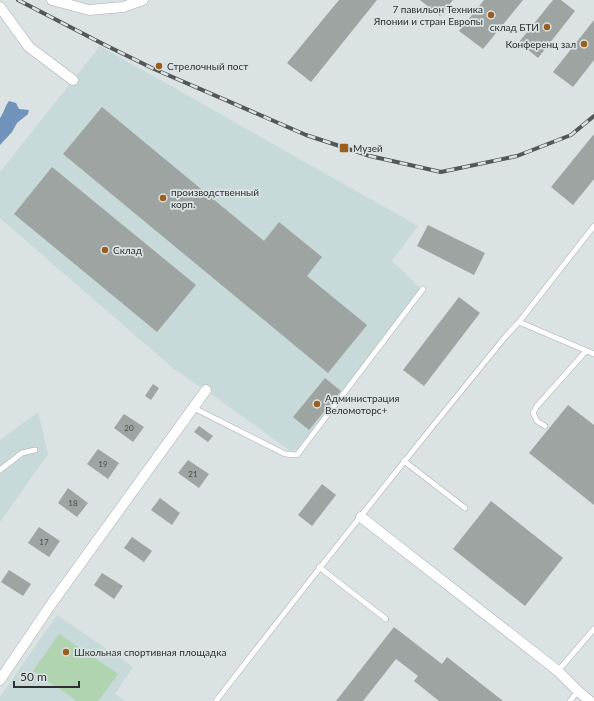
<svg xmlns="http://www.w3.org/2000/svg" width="594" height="701" font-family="Lato,sans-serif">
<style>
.built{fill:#c7d9d9}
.green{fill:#b0d3b0}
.water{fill:#7092bb}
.building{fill:#9da4a1}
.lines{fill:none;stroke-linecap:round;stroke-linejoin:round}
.lane-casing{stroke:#a7afaf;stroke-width:6}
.street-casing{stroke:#a7afaf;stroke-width:11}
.lane{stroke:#fff;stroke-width:5}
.street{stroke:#fff;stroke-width:10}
.rail-casing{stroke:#535758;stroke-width:4}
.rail{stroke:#dae2e3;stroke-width:2.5;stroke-dasharray:8;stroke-linecap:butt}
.poi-dot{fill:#9a5f1f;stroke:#dae2e3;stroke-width:1.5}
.labels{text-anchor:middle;stroke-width:3.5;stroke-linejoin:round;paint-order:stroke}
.number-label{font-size:8px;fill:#494d4d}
.poi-label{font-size:10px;fill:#2d3031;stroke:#dae2e3;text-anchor:start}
</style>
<rect width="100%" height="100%" fill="#dae2e3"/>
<!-- built -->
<g class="built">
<polygon points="100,46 418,226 392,261 420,288 298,450 290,451 206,390 175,370 0,218 0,172"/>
<polygon points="38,412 48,454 0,522 0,440"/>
<polygon points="57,615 133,667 115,694 125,701 0,701 0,697"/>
</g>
<!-- green -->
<polygon class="green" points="59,634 118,674 98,701 77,701 33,671"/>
<!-- water -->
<path class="water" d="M9 101 16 103 19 109 29 110 28 114 17 123 12 132 0 145V118C4 113 5 106 9 101Z"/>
<!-- building -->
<g class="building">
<polygon points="339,0 377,0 311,82 287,63"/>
<polygon points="420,0 453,0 440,16"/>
<polygon points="484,0 523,0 483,49 459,31"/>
<polygon points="553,0 561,0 575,11 538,58 519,42"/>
<polygon points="594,20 594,60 573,87 553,72"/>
<polygon points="102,107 264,241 279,222 322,257 307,276 367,325 328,373 63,154"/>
<polygon points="594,134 594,179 573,205 551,187"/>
<polygon points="52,167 196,285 157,332 14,214"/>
<polygon points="428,225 485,253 474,275 417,246"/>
<polygon points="459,297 480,313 424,386 403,370"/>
<polygon points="325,378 341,391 309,430 293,417"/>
<polygon points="153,384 159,388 151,400 145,396"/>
<polygon points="568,405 594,425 594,505 529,453"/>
<polygon points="124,414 144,427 133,442 114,428"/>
<polygon points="199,426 213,436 208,442 194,432"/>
<polygon points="98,449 119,463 108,479 87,464"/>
<polygon points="188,460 209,474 199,488 178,473"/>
<polygon points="322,484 336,495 312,526 298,515"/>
<polygon points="68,488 88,503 77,517 58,503"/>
<polygon points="160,498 180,513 172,525 151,510"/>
<polygon points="491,501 563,558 525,606 453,549"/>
<polygon points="39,527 60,541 49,557 28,543"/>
<polygon points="132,537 152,551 144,562 124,548"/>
<polygon points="9,570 31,584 23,596 1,582"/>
<polygon points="102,573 123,586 114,599 94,585"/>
<polygon points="394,627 442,664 447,657 503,701 439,701 414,681 418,676 396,659 363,701 336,701"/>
</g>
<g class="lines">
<defs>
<g id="lane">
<polyline points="519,322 594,354"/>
<polyline points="194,408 285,454 297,455 423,289"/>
<polyline points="545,426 537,421 533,413 537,406 586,351"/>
<polyline points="404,461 465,508"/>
<polyline points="0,470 22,453 35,450"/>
<polyline points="319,567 386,619"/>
<polyline points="558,671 594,629"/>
<path d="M216 701C311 578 407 457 505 337L519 322 594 226"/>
<polyline points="570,701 578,691"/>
</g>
<g id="street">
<polyline points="52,0 89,10 123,7 143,0"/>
<polyline points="0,7 29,47 73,80"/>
<polyline points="361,517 558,671 578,691 590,701"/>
<polyline points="0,680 52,603 206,390"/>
</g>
</defs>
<!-- lane casing -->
<use href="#lane" class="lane-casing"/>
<!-- street casing -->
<use href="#street" class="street-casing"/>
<!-- lane -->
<use href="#lane" class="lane"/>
<!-- street -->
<use href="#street" class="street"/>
<defs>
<polyline id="rail" points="18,0 103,44 154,69 306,135 370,156 441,172 517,156 571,135 594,116"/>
</defs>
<!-- rail casing -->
<use href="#rail" class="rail-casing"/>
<!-- rail -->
<use href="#rail" class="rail"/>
</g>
<!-- markers -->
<g class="poi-dot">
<circle cx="491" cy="15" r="4"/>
<circle cx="547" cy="27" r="4"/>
<circle cx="584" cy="44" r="4"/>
<circle cx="159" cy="66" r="4"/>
<rect x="339" y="143" width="10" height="10" rx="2"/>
<circle cx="163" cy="198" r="4"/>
<circle cx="105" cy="250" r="4"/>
<circle cx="317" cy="404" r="4"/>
<circle cx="66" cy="652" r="4"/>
</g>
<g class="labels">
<!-- number labels -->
<g class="number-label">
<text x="129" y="431">20</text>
<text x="103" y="467">19</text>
<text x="193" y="477">21</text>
<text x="73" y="506">18</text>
<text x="44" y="545">17</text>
</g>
<!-- poi labels -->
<g class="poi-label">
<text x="483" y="13" text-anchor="end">7 павильон Техника<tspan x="483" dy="12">Японии и стран Европы</tspan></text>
<text x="539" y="31" text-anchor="end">склад БТИ</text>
<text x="576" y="48" text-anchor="end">Конференц зал</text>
<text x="167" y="70">Стрелочный пост</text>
<text x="353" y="152">Музей</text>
<text x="171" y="196">производственный<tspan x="171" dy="12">корп.</tspan></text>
<text x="113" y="254">Склад</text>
<text x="325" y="402">Администрация<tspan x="325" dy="12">Веломоторс+</tspan></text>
<text x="74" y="656">Школьная спортивная площадка</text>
</g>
</g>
<!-- scale -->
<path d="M14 681v6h65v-6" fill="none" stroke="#2d3031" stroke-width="2"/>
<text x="20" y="681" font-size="12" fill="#2d3031" stroke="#dae2e3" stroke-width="3" paint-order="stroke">50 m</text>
</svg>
